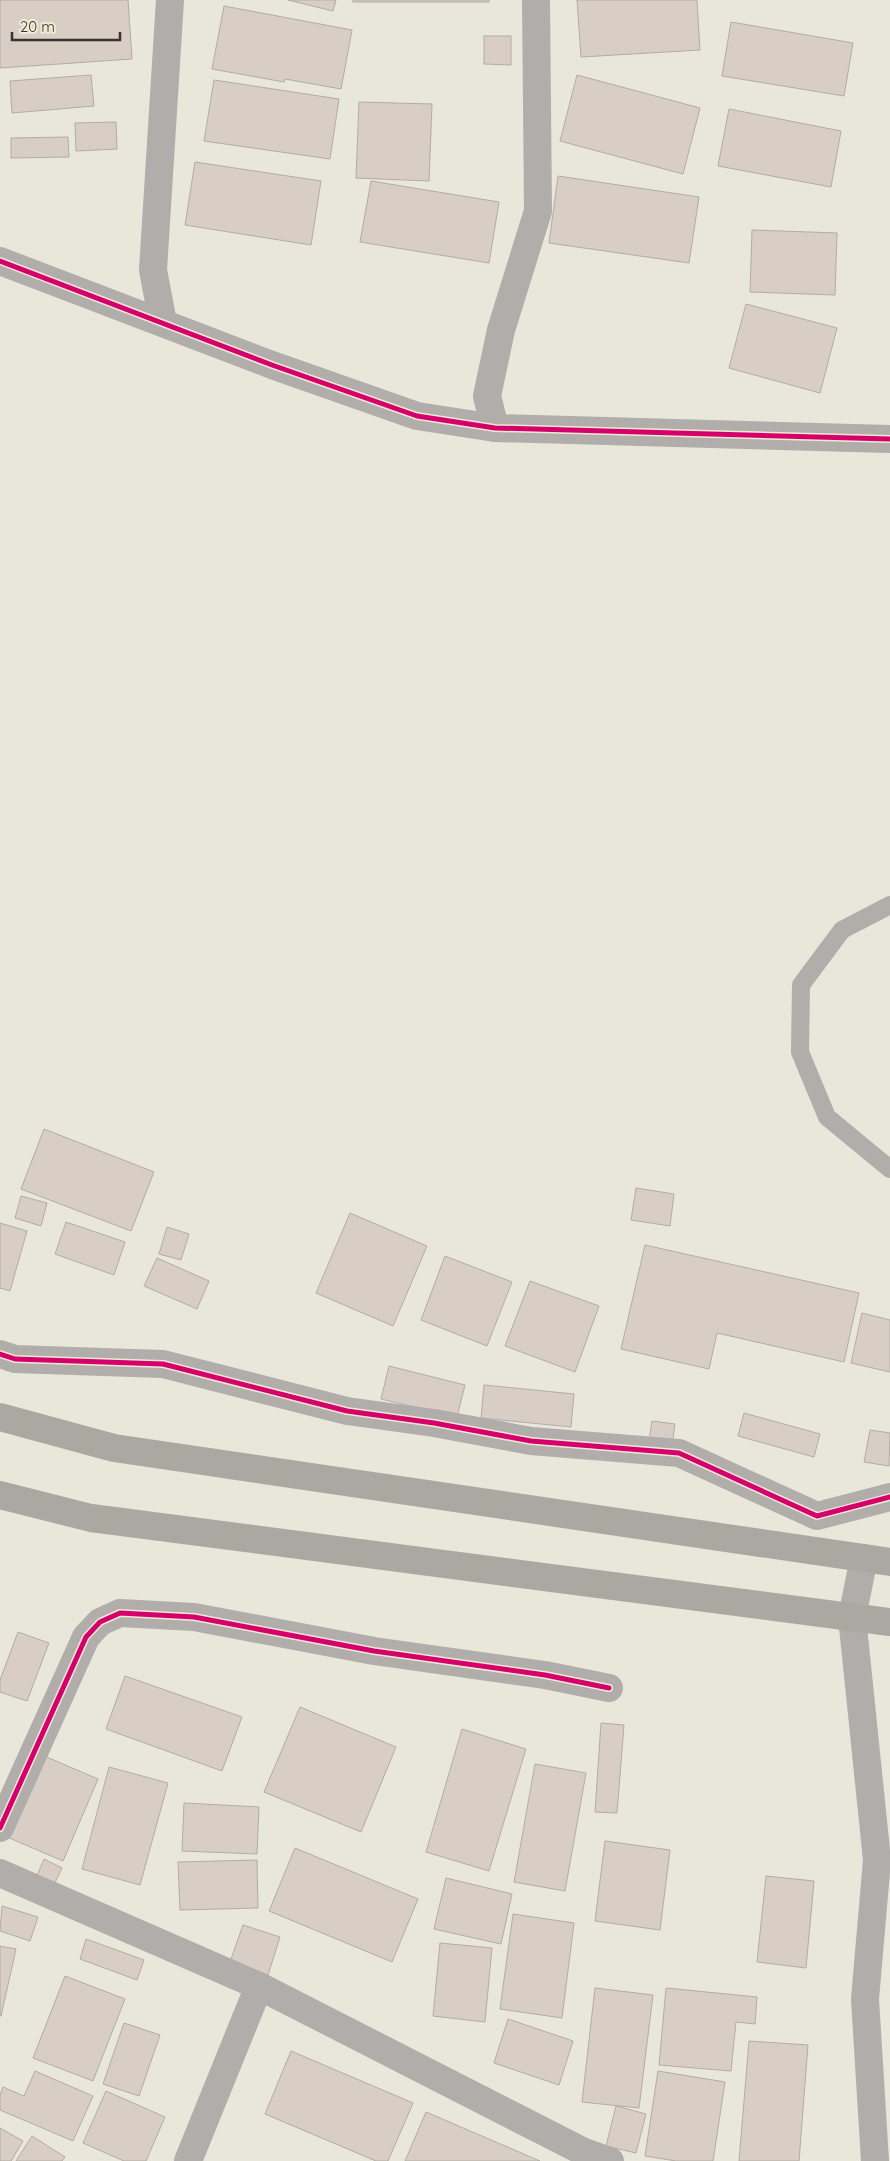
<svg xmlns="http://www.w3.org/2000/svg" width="890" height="2161" font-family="Quicksand,sans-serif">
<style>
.building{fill:#d9cec6;stroke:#b2aca5}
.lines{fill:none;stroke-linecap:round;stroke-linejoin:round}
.service{stroke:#b0adaa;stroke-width:18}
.minor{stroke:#b0adaa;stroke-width:28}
.trunk{stroke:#aba8a2;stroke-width:28}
.cycleway-casing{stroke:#efead4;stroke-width:8}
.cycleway{stroke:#d6006c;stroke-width:5}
</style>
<rect width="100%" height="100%" fill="#e9e6da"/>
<!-- building -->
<g class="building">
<polygon points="0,0 128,0 132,59 0,68"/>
<polygon points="288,0 336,0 333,11"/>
<rect x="353" y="0" width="136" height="2"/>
<polygon points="577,0 697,0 700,50 581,57"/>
<polygon points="224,6 352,30 341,89 285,79 284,82 212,69"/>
<polygon points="731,22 853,43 844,96 722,76"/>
<polygon points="484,36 511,36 511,65 484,64"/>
<polygon points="91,75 94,106 12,113 10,81"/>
<polygon points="577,75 700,108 683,174 560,141"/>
<polygon points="214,80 339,99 330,159 204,141"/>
<polygon points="359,102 432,104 429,181 356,178"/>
<polygon points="729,109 841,131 831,187 718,166"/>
<polygon points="116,122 117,149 76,151 75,123"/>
<polygon points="68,137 69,157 11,158 11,138"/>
<polygon points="195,162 321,181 311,245 185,225"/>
<polygon points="558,176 699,197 689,263 549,243"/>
<polygon points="371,181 499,202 489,263 360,242"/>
<polygon points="752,230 837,233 835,295 750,292"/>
<polygon points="746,304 837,328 820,393 729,368"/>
<polygon points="44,1129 154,1172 131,1231 21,1189"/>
<polygon points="636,1188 674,1194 670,1226 631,1220"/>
<polygon points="21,1196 47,1203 41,1226 15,1218"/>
<polygon points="350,1213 427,1246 393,1326 316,1293"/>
<polygon points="66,1222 125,1242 114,1275 55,1254"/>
<polygon points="0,1223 27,1231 10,1291 0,1288"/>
<polygon points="167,1227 189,1234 181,1260 159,1254"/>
<polygon points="645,1245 859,1293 844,1362 717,1333 709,1369 621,1349"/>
<polygon points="445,1256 512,1282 487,1346 421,1320"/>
<polygon points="157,1258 209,1281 197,1309 144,1286"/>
<polygon points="530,1281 599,1306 575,1372 505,1346"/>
<polygon points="862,1313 890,1320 890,1372 851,1363"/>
<polygon points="389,1366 465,1385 457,1417 381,1399"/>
<polygon points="484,1385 574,1394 571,1427 481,1418"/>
<polygon points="744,1413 820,1434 814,1457 738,1436"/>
<polygon points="652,1421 675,1424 672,1444 649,1440"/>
<polygon points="870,1430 890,1433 889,1466 864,1462"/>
<polygon points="18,1632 49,1643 27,1701 0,1692 0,1680"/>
<polygon points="125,1676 242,1717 222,1771 106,1729"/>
<polygon points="300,1707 396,1747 361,1832 264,1792"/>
<polygon points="601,1723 624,1725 617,1813 595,1812"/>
<polygon points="462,1729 526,1749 489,1871 426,1852"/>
<polygon points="42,1755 98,1779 63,1861 7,1837"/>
<polygon points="535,1764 586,1773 565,1891 514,1882"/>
<polygon points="109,1767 168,1783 140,1885 82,1869"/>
<polygon points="184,1803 259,1807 257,1854 182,1851"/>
<polygon points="605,1841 670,1850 660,1930 595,1921"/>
<polygon points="295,1848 418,1899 392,1962 269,1911"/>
<polygon points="44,1859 62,1868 53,1887 36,1878"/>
<polygon points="257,1860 258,1908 180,1910 178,1862"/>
<polygon points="766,1876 814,1881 806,1968 757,1962"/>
<polygon points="446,1878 512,1894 501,1944 434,1929"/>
<polygon points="2,1906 38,1917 30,1941 0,1931"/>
<polygon points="513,1914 574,1923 562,2018 500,2009"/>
<polygon points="243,1925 280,1937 268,1975 230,1962"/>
<polygon points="86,1939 144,1960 137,1980 80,1959"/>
<polygon points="440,1943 492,1948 485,2022 433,2016"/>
<polygon points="0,1946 16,1949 1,2016 0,2016"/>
<polygon points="65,1976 125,1999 93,2081 33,2058"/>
<polygon points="595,1988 653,1995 639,2108 582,2102"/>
<polygon points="666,1988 757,1997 755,2024 736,2022 731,2071 659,2065"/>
<polygon points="508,2019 573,2041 559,2085 494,2063"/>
<polygon points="124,2023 160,2035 139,2096 103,2084"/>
<polygon points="749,2041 808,2045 799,2161 739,2161"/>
<polygon points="291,2051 413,2103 388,2161 376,2161 265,2114"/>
<polygon points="35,2071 93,2096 73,2141 0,2110 0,2095 3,2087 24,2096"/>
<polygon points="658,2071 725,2082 713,2161 676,2161 645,2156"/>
<polygon points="106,2091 165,2117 146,2161 124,2161 83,2143"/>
<polygon points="616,2106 646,2114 636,2153 606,2146"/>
<polygon points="426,2112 540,2161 405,2161"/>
<polygon points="0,2128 23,2141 11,2161 0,2161"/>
<polygon points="32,2136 65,2157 62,2161 16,2161"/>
</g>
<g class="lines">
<!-- service -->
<polyline class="service" points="890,905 842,930 801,985 800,1052 827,1117 890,1169"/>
<!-- minor -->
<g class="minor">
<polyline points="0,261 272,365 417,416 495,428 890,439"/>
<polyline points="163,323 153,270 170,0"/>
<polyline points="495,428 487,396 501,330 538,211 536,0"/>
<polyline points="0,1354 15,1359 163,1364 347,1411 434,1423 531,1441 679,1453 817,1516 890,1497"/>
<polyline points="864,1558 852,1617 877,1860 865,1999 875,2161"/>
<polyline points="0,1828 86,1637 100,1622 120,1613 194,1617 374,1651 545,1675 609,1688"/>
<polyline points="0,1873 259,1986 584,2152 610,2161"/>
<polyline points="188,2161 259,1986"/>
</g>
<!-- trunk -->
<g class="trunk">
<polyline points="0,1417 114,1448 890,1562"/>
<polyline points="0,1495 91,1518 890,1622"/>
</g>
<defs>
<g id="cycleway">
<polyline points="0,261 272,365 417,416 495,428 890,439"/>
<polyline points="0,1354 15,1359 163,1364 347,1411 434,1423 531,1441 679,1453 817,1516 890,1497"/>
<polyline points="0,1828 86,1637 100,1622 120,1613 194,1617 374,1651 545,1675 609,1688"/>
</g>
</defs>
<!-- cycleway casing -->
<use href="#cycleway" class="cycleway-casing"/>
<!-- cycleway -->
<use href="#cycleway" class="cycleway"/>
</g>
<!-- scale -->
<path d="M12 32v8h108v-8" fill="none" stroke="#37352d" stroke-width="2.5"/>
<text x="20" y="32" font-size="15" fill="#37352d" stroke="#efead4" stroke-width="4" paint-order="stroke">20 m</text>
</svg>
